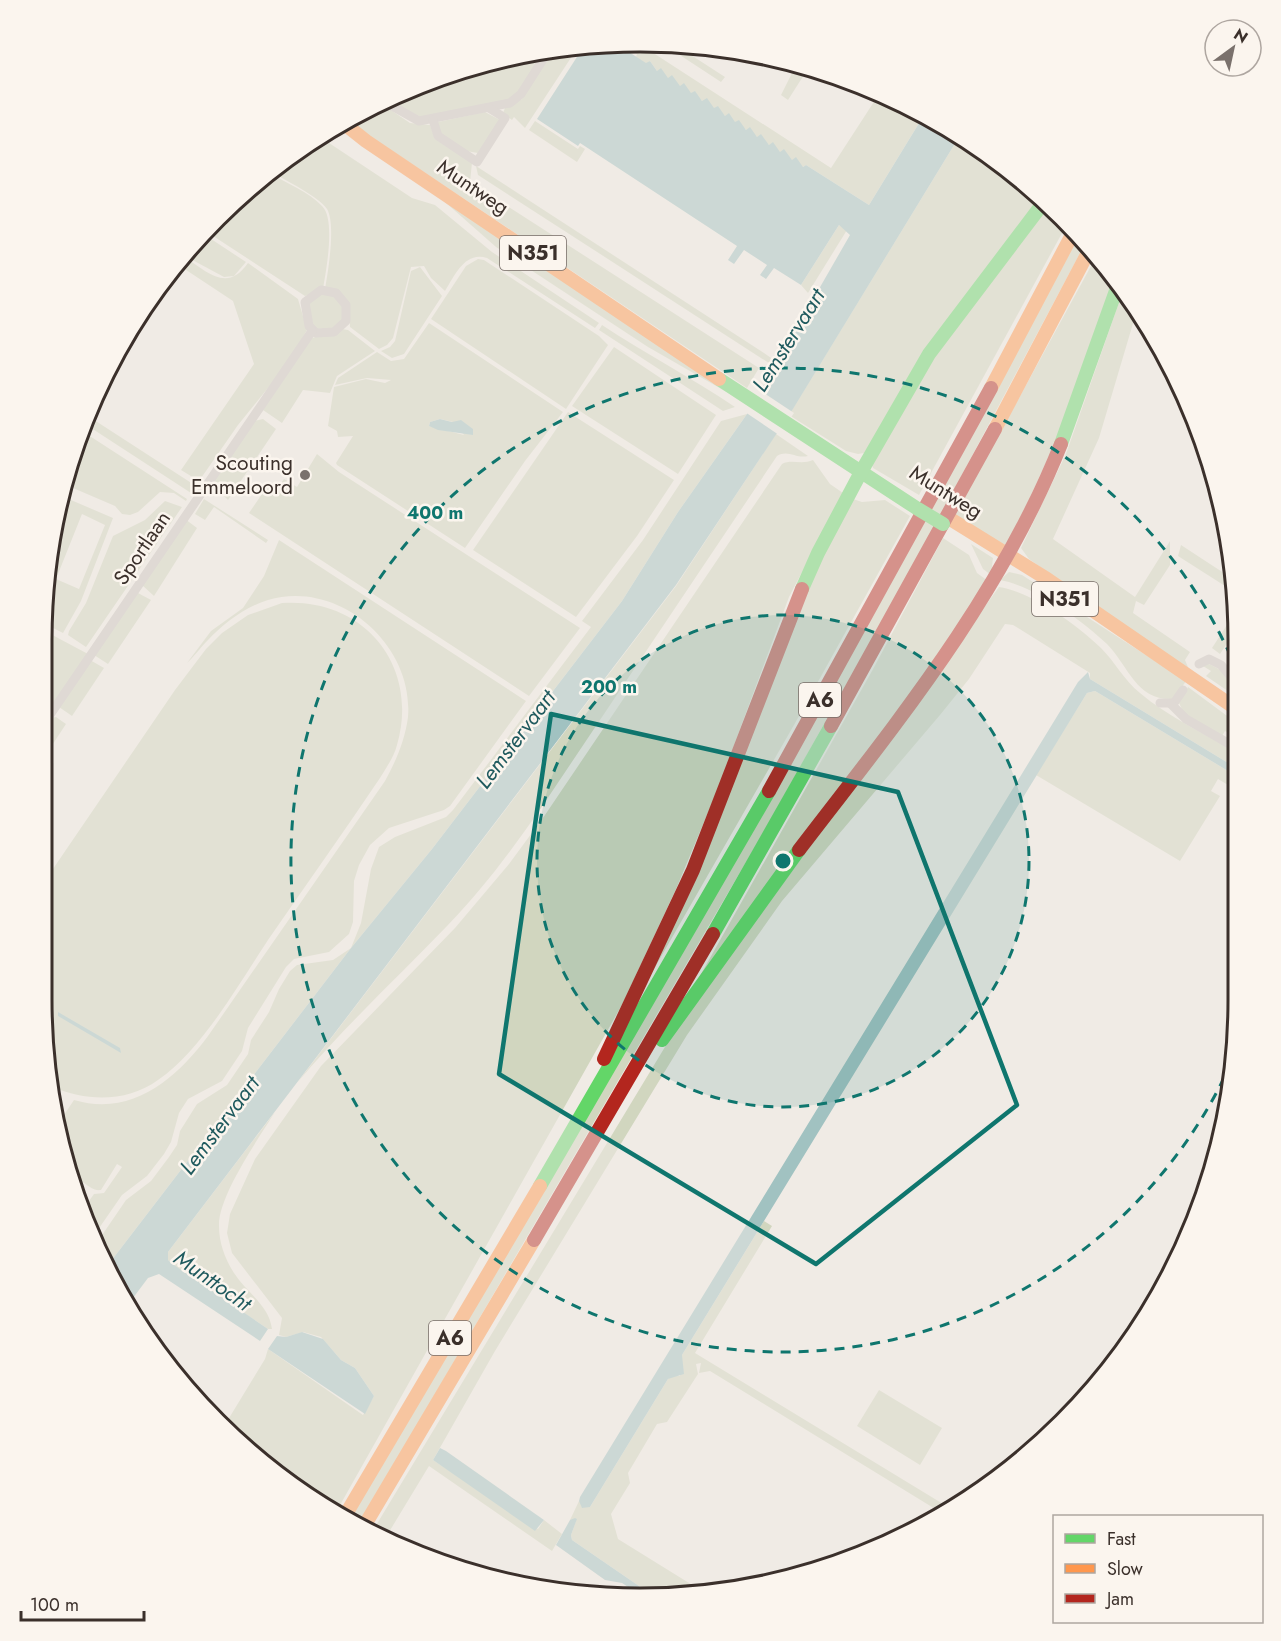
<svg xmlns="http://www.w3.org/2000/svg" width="1281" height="1641" font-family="Jost,sans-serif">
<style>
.green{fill:#d1d6bf;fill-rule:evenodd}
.water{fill:#a1c2c1}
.pier{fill:#f0ebe5}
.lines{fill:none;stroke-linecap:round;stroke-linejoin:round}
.street{stroke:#c9c3be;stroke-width:9}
.fast{stroke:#63d668;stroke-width:14}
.slow{stroke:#ff974d;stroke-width:14}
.jam{stroke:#b3261e;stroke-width:14}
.fast-bridge{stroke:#63d668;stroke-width:14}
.marked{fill:none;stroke:#0f766e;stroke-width:4.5;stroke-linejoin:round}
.ring{fill:none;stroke:#0f766e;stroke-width:3;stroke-dasharray:10 8}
.poi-dot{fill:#7a716c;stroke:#fbf5ee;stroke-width:2}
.labels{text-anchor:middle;stroke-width:5;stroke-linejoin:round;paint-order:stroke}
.shield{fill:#fbf5ee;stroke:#756b66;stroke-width:1.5}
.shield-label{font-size:20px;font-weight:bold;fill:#3b302b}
.street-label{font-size:21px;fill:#3b302b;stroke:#fbf5ee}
.poi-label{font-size:21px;fill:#3b302b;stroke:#fbf5ee;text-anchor:end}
.water-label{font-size:22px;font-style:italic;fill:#1f5a5e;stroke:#fbf5ee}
.rim{fill:none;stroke:#3b302b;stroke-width:3}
.centre{fill:#0f766e;stroke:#fbf5ee;stroke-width:3}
.ring-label{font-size:18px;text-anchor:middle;font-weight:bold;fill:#0f766e;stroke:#fbf5ee;stroke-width:5;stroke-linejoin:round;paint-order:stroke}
</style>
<rect width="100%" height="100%" fill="#f0ebe5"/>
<!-- green -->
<g class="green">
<polygon points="663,44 672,47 674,44 725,77 721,82"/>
<polygon points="623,45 641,45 831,168 879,94 905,104 924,115 869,205 806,165 803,167 792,160 657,71 650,61 646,64 636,57 637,54"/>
<polygon points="578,47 525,128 514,117 512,120 503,113 505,108 522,99 554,49 549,61 557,48"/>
<polygon points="544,51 517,93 506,101 423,118 389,101 448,74"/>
<polygon points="797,63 809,67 788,100 781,95"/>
<polygon points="382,104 410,123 430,125 435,139 472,163 470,182 759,368 747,388 346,120"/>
<polygon points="485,112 500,120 478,153 466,151 439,134 438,122"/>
<polygon points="535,121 578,149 580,146 585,149 577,162 529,130"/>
<path d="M320 137 412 198 435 205 492 252 599 323 595 328 487 258C465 251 455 275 445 291L431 278 424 266 411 267 393 338 387 345 379 349 350 327 349 310 325 289C328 272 336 224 327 209 318 196 286 181 272 172Z"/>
<polygon points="959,137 1005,165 1039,198 864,453 858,454 846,451 789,415"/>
<polygon points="476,166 764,353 777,362 775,367 478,175"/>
<path d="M270 173C286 183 309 192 322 206 336 219 326 271 323 289L305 296 207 232 246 190Z"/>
<polygon points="437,195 730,394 648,347 496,247"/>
<polygon points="1045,203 1067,224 919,495 873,468 872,465 911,388"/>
<polygon points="839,225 847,230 808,293 801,285"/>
<polygon points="1078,234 1086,242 932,531 767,826 358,1526 348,1522"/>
<polygon points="205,235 246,262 234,276 224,277 185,256"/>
<polygon points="1097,255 1116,281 1081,387 1007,547 954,517"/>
<path d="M184 257C208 272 227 293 248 263L298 299 307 330 289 362 238 425 199 481 181 470 254 364 233 301 177 264Z"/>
<polygon points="478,259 484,260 599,336 608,345 566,409 431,319 466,266"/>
<polygon points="420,267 442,296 404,354 392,358 381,351 390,347 395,341 411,271"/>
<polygon points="1123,291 1137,310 1099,438 1053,539 1135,597 1170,541 1170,565 1144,605 1136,601 1133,613 1190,652 1185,660 1190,672 1029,559 1021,548 1066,454"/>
<polygon points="319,292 339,297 346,313 338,328 314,329 308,303"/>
<path d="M429 323 563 412 525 461 465 548 337 465 336 463 353 436 338 437 337 431 328 426 334 387 366 379 385 383 391 380 367 378 335 385 338 378 377 352 391 361 404 359ZM440 419 453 422 464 435 429 426 430 422Z"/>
<path d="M602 325C646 354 692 378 735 407L723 411 599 330Z"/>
<polygon points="342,329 348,330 375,351 337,376 330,393 303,390 282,423 263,410 312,338"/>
<polygon points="614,347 716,415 678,474 572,406"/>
<polygon points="568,412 674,480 637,536 576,617 473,550"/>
<polygon points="747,414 678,512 622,601 432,849 351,948 108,1265 98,1241 126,1200 151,1181 169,1157 177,1145 180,1131 197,1104 227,1085 248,1054 251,1040 269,1012 279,989 290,971 297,965 333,960 351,948 361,923 371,869 379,847 395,837 446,817 453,810 591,627 582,621 643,540 721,421"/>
<polygon points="88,416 196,486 191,493 85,424"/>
<polygon points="263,419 276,429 228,500 211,483 254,421"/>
<polygon points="82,431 187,499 186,501 174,493 160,492 138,512 130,515 122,514 115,506 66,485 74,448"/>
<path d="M776 434 808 456C796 459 788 449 777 456L539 811C511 851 482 890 448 925 398 977 344 1027 297 1083L676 586Z"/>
<polygon points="317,454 339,472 580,628 529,696 249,513 268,485 276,490 284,479 297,487"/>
<path d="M813 460 830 484 843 493 789 597 717 791 676 889 623 1003 335 1514 223 1428 265 1359 268 1349 363 1415 374 1396 355 1368 341 1360 321 1337 303 1332 286 1337 279 1335 282 1318 232 1253 227 1233 230 1214 255 1159 321 1066 455 928 509 864 545 815 782 464C791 459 802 465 813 460Z"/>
<path d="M64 497 113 518 81 601 63 633 43 623V602ZM82 514 105 525 79 589 56 579Z"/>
<polygon points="850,498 862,502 885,500 910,516 794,725 627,1016 783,636"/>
<polygon points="204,499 268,540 266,543 214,507 205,520 195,514"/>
<polygon points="165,501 182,507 86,647 68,635 69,631 86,603 113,536 145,520"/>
<polygon points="185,519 197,528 154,596 142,585"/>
<polygon points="943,538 969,555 977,573 988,581 961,628 688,997 872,671"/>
<path d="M279 540 526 701 450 806 444 810 389 828 370 845 359 865 354 881 353 922 349 934 329 952 294 959 286 967 248 1028 242 1051 222 1081 188 1099 179 1113 171 1142 164 1154 147 1176 122 1195 95 1234 84 1208 94 1194 104 1193 122 1167 117 1164 101 1190C94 1191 90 1187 84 1183 61 1166 62 1151 58 1124L74 1100C132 1117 176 1079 208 1036L385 781C396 761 405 740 408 717 414 644 338 579 268 600 245 607 224 623 208 640 201 647 193 658 187 663L211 631 243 608 264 576Z"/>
<polygon points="971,544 993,558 991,575 983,569"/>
<polygon points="1181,545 1233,579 1236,593 1178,556"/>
<path d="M1009 572 1022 575 1186 681 1174 699C1136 701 1130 668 1107 644 1082 620 1034 586 1000 580Z"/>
<path d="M999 587C1032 592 1077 625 1101 648 1115 662 1124 680 1140 693 1168 717 1206 734 1238 754V769L1090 679V673L1013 625 1005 624 969 679 940 715 782 901 687 1035 495 1351 433 1460 538 1529 544 1520 562 1534 552 1551 429 1466 386 1537 372 1532 671 1037Z"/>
<polygon points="138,593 151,600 108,664 94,655"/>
<path d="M282 603C364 597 420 666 397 745 394 757 386 768 380 778 343 833 305 886 268 940 239 984 201 1051 158 1080 128 1102 87 1102 53 1087L42 1000V885L175 690 206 649 222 633 248 615Z"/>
<polygon points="1238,608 1238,627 1220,654 1212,648"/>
<polygon points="43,630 88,654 43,721"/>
<polygon points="90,660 104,668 72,716 59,707"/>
<path d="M1206 663C1221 668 1238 681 1238 698L1206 676 1211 671 1203 666Z"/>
<polygon points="1188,687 1238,724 1238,739 1225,731 1222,736 1184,713 1179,703"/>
<polygon points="1095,691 1238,777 1238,791 1218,779 1211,791 1220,796 1180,861 1036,775 1087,693"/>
<polygon points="56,717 66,724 43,759 43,731 51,718"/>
<path d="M275 1112C259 1138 218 1196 219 1226 219 1243 225 1259 234 1273 247 1293 269 1305 272 1329H268L174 1266 168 1260V1252Z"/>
<polygon points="764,1221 772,1226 695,1353 953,1510 945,1515 710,1371 699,1373 701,1363 696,1364 698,1374 667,1422 657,1424 628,1473 630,1483 611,1514 618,1539 702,1591 655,1597 572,1540 571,1535 576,1521 570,1520 579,1501 590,1507 668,1379 673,1375 680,1376 682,1355"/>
<polygon points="879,1390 942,1428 920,1465 857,1426"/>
</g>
<!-- water -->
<g class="water">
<polygon points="618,45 646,63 650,61 657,71 661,68 668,78 672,75 680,86 684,83 691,93 695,91 702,101 707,98 714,108 718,106 725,116 729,113 735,122 739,120 746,130 750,127 757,137 761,134 769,145 773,142 780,152 784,149 792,160 796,157 803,167 806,165 869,205 924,115 959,137 793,409 676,585 168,1252 168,1260 174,1265 268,1329 260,1341 159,1274 148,1278 127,1306 108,1265 351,948 432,849 622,601 678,512 747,414 850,235 839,225 801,285 774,268 766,279 760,275 767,265 744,250 734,264 728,260 737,246 580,143 578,146 537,119 584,46"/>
<polygon points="440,419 452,422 461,420 473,429 473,435 438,430 429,426 430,422"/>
<polygon points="1088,672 1090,679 1238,769 1238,777 1095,691 1087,693 682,1355 684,1374 668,1379 590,1507 582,1508 579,1501 580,1497 1078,682"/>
<polygon points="58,1012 120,1048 121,1053 58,1016"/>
<polygon points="302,1332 323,1339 341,1360 355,1368 374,1396 365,1414 268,1349 277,1336 286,1337"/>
<polygon points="440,1448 446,1451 544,1520 535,1531 433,1460"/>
<polygon points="575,1518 577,1519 571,1535 572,1540 655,1597 645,1598 622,1583 605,1580 556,1545 570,1520"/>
</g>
<!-- pier -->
<polygon class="pier" points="758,389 794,413 779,435 745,412"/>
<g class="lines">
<!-- street -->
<g class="street">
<polyline points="385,102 419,121 510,103 521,94 549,50"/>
<polyline points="433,120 438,136 477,162 505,118 489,108"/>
<polygon points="321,290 336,293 346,305 346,321 334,332 316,333 309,326 305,302"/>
<polyline points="1199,664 1209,659 1221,665 1238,685"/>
<polyline points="1160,703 1174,703 1183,690"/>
<polyline points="1171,704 1186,719 1238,749"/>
<polyline points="43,725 312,331"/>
</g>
<!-- fast -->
<g class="fast">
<polyline points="719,379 918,509"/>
<polyline points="1061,444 1118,285"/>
<polyline points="802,589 818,553 861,472 929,354 1044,202"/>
<polyline points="713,934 831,726"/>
<polyline points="662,1040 799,850"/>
<polyline points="540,1186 769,791"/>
</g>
<!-- slow -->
<g class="slow">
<polyline points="342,122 366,141 719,379"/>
<polyline points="991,388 1074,231"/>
<polyline points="995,429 1091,247"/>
<polyline points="947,517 1047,579 1238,710"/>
<polyline points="343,1519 540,1186"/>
<polyline points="363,1528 534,1240"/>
</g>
<!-- jam -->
<g class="jam">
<polyline points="831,726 995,429"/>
<polyline points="769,791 991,388"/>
<path d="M799 850C898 721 1000 597 1061 444"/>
<polyline points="604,1059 693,870 802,589"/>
<polyline points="534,1240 713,934"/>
</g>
<!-- fast-bridge -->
<polyline class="fast-bridge" points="918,509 943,524"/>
</g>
<!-- marked area -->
<path d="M0 0H1281V1641H0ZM551 714 898 792 1017 1105 816 1264 499 1074Z" fill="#f0ebe5" fill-opacity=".55" fill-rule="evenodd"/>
<path class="marked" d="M551 714 898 792 1017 1105 816 1264 499 1074Z"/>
<!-- distance rings -->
<circle cx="783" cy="861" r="246" fill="#0f766e" fill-opacity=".12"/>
<g class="ring">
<circle cx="783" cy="861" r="246"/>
<path d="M1232 1061A492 492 0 1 1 1238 673"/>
</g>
<!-- markers -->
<circle class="poi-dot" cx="305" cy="475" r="6"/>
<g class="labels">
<!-- shield labels -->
<g class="shield">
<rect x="500" y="236" width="66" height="34" rx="4.5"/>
<rect x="1032" y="582" width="66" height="34" rx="4.5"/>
<rect x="799" y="683" width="42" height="34" rx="4.5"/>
<rect x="429" y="1321" width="42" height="34" rx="4.5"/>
</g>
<g class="shield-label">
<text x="533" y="260">N351</text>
<text x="1065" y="606">N351</text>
<text x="820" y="707">A6</text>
<text x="450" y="1345">A6</text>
</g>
<!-- street labels -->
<g class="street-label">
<text transform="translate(473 187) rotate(34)" y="7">Muntweg</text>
<text transform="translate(946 492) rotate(32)" y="7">Muntweg</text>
<text transform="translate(142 548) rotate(-56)" y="7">Sportlaan</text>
</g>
<!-- poi labels -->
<g class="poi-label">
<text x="293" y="470">Scouting<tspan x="293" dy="24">Emmeloord</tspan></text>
</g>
<!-- water labels -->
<g class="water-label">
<text transform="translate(788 340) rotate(-58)" y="8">Lemstervaart</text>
<text transform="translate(515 739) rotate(-53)" y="8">Lemstervaart</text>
<text transform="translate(219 1125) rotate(-53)" y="8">Lemstervaart</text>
<text transform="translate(213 1280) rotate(35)" y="8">Munttocht</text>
</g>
</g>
<!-- crop -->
<path d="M0 0H1281V1641H0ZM640 52H640A588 588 0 0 1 1228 640V1000A588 588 0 0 1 640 1588H640A588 588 0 0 1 52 1000V640A588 588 0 0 1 640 52Z" fill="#fbf5ee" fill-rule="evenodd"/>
<path class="rim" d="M640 52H640A588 588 0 0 1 1228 640V1000A588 588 0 0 1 640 1588H640A588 588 0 0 1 52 1000V640A588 588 0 0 1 640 52Z"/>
<circle cx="783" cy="861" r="9" class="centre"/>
<g class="ring-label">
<text x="435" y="519">400 m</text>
<text x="609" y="693">200 m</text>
</g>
<!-- legend -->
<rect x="1053" y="1515" width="210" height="108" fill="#fbf5ee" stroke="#aea6a0" stroke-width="1.5"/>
<rect x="1065" y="1534" width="30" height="9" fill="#63d668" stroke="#aea6a0" stroke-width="1.5"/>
<text x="1107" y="1545" font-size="18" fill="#3b302b">Fast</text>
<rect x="1065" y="1564" width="30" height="9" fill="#ff974d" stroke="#aea6a0" stroke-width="1.5"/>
<text x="1107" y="1575" font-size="18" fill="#3b302b">Slow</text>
<rect x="1065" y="1594" width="30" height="9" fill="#b3261e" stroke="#aea6a0" stroke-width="1.5"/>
<text x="1107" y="1605" font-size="18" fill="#3b302b">Jam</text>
<!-- north arrow -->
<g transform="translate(1233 48) rotate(33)"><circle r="28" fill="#fbf5ee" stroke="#aea6a0" stroke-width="1.5"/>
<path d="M0-4.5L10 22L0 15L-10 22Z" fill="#7a716c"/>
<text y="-9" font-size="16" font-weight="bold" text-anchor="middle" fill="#3b302b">N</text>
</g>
<!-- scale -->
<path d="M21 1611v9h123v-9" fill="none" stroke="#3b302b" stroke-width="3"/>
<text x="30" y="1611" font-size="18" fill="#3b302b" stroke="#fbf5ee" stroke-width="4.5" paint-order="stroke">100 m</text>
</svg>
